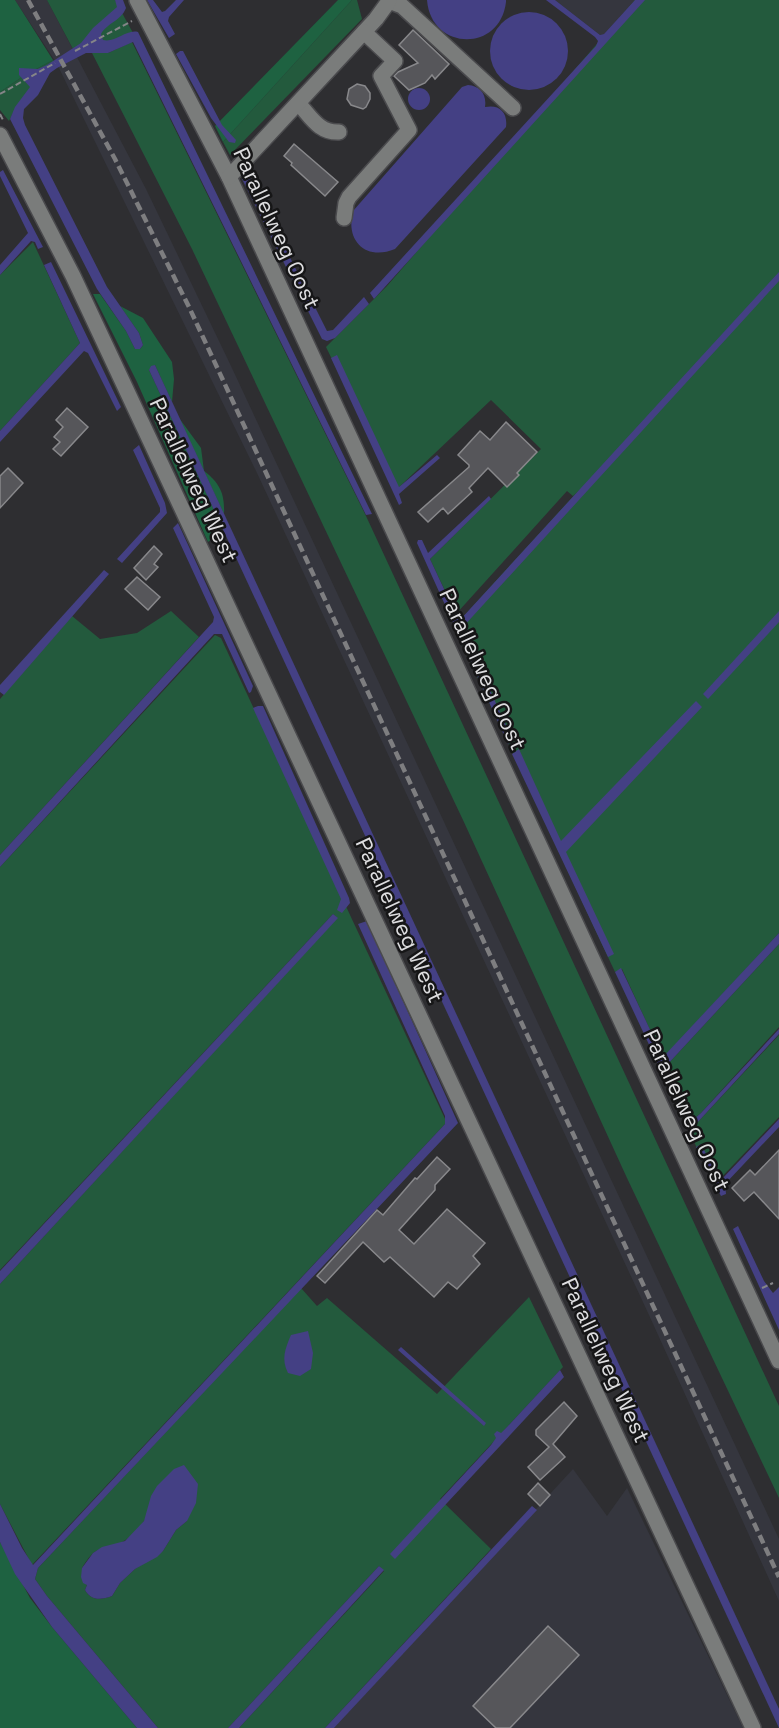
<svg xmlns="http://www.w3.org/2000/svg" width="779" height="1728" font-family="'Space Grotesk',sans-serif">
<style>
.built{fill:#35363e}
.green{fill:#235a3d;fill-rule:evenodd}
.forest{fill:#1e6241}
.water{fill:#444084}
.building{fill:#56565a;stroke:#88888b;stroke-width:1.5}
.lines{fill:none;stroke-linecap:round;stroke-linejoin:round}
.minor-casing{stroke:#4a4a4d;stroke-width:18}
.path{stroke:#858588;stroke-width:2;stroke-dasharray:6 3;stroke-linecap:butt}
.minor{stroke:#7a7c7b;stroke-width:15}
.rail{stroke:#7e7e80;stroke-width:4.5;stroke-dasharray:9 4.5;stroke-linecap:butt}
.labels{text-anchor:middle;stroke-width:5;stroke-linejoin:round;paint-order:stroke}
.street-label{font-size:22px;fill:#dddddf;stroke:#161617}
</style>
<rect width="100%" height="100%" fill="#2e2e31"/>
<!-- built -->
<g class="built">
<polygon points="15,0 47,0 146,189 231,366 779,1539 779,1601 649,1315 257,473 57,64"/>
<polygon points="555,0 635,0 604,34 600,35"/>
<polygon points="573,1469 607,1516 627,1488 743,1728 334,1728"/>
</g>
<!-- green -->
<g class="green">
<polygon points="47,0 115,0 133,33 106,47 73,49"/>
<polygon points="352,0 357,0 362,19 230,155 223,142"/>
<polygon points="635,0 779,0 779,933 663,1058 622,969 615,972 454,627 579,490 573,496 567,491 456,614 430,559 541,449 491,400 396,490 326,347 387,286"/>
<polygon points="132,42 366,516 779,1406 779,1498 627,1178 463,820 192,249 92,53 108,53"/>
<polygon points="53,60 57,64 13,113 9,121 0,110 0,92 25,75"/>
<polygon points="33,242 80,343 0,431 0,275"/>
<polygon points="171,611 199,637 0,855 0,699 72,616 100,639 137,633"/>
<polygon points="215,635 221,638 446,1121 445,1124 32,1565 0,1504 0,1284 337,918 333,914 0,1270 0,867"/>
<polygon points="779,944 779,1027 701,1113 693,1120 688,1113 683,1115 675,1100 680,1097 667,1065"/>
<polygon points="779,1035 779,1117 714,1185 690,1133 696,1130 695,1125"/>
<path d="M301 1288 317 1306 327 1298 437 1394 529 1297 563 1367 440 1499 491 1549 325 1728H239L384 1571 379 1566 228 1728H158L47 1596 35 1579 38 1568ZM184 1466 187 1521 176 1530 163 1551 135 1569 120 1583 112 1596C101 1600 91 1601 85 1590L87 1585 82 1568C96 1545 99 1551 120 1543 128 1540 139 1528 144 1521 160 1499 155 1477 184 1466Z"/>
</g>
<!-- forest -->
<g class="forest">
<polygon points="0,0 15,0 53,60 25,75 0,92"/>
<polygon points="338,0 352,0 223,142 215,126"/>
<polygon points="93,294 100,294 126,331 135,349 140,349 143,345 139,333 120,306 143,318 172,362 174,379 172,402 155,365 149,370 222,527 219,534 208,542 137,382"/>
<path d="M179 418 201 448 204 471C220 483 225 494 224 514Z"/>
<polygon points="0,1542 30,1598 52,1627 137,1728 0,1728"/>
</g>
<!-- water -->
<g class="water">
<path d="M115 0H123L126 8C121 21 107 23 101 34L103 40C116 43 126 29 138 32L372 514 366 515 133 42 108 53H86L57 68 50 73 38 95 24 109 23 118 25 125 107 287 139 333 143 345 140 349H135L126 331 97 289 10 119 15 107 30 87 19 75V68L38 69 47 65 81 43 93 28 117 7Z"/>
<polygon points="147,0 153,0 162,12 165,11 176,0 184,0 169,17 168,21 175,34 169,38"/>
<path d="M427 0H506V2C500 53 431 51 427 0Z"/>
<polygon points="546,0 555,0 600,35 604,34 635,0 645,0 374,299 370,293 596,46 598,41 595,37"/>
<circle cx="529" cy="51" r="39"/>
<polygon points="180,51 183,51 222,125 236,140 235,143 229,142 211,118 176,54"/>
<path d="M468 85C480 86 487 94 485 107 499 104 508 112 506 127L395 249C366 261 345 241 353 211L462 87Z"/>
<circle cx="419" cy="99" r="11"/>
<polygon points="3,170 43,247 38,249 35,242 31,241 0,275 0,265 28,233 0,176 0,172"/>
<polygon points="249,176 327,331 333,330 364,297 369,304 335,338 327,341 322,339 242,179"/>
<polygon points="51,262 121,407 117,411 88,353 84,351 0,442 0,431 80,343 44,265"/>
<polygon points="779,272 779,281 462,628 513,741 508,744 417,543 418,540 422,540 428,553 489,496 491,499 430,559 459,621"/>
<polygon points="337,355 399,487 437,455 440,458 399,494 402,503 399,505 331,358"/>
<polygon points="155,365 779,1709 779,1728 149,370 151,366"/>
<polygon points="139,445 165,503 167,513 122,563 117,559 160,512 160,508 133,450"/>
<polygon points="178,523 253,686 251,692 249,693 222,634 214,634 0,867 0,855 213,622 214,617 173,528"/>
<polygon points="104,570 109,574 4,695 0,692 0,685"/>
<polygon points="779,611 779,622 708,699 703,694"/>
<polygon points="696,701 702,707 566,852 614,954 608,957 512,754 519,749 561,841"/>
<polygon points="258,706 263,706 349,898 350,903 342,913 337,910 341,899 253,708"/>
<polygon points="333,914 338,918 0,1284 0,1271"/>
<polygon points="367,921 458,1123 38,1568 35,1579 47,1596 158,1728 137,1728 52,1627 15,1574 0,1542 0,1504 22,1548 33,1565 445,1124 445,1116 358,924"/>
<polygon points="779,933 779,944 667,1065 680,1097 675,1100 615,972 621,968 663,1057"/>
<polygon points="779,1029 779,1034 696,1124 696,1130 690,1133 683,1115 688,1113 693,1120 701,1113"/>
<polygon points="779,1119 779,1127 725,1184 726,1194 721,1196 696,1147 701,1144 718,1177 722,1179"/>
<polygon points="738,1226 764,1281 773,1293 779,1287 779,1330 733,1229"/>
<path d="M308 1331 313 1353 311 1369 300 1376 288 1373C281 1359 285 1349 291 1335Z"/>
<polygon points="401,1347 486,1423 484,1426 398,1350"/>
<polygon points="560,1370 564,1377 395,1559 390,1554 491,1445 496,1438 494,1434 497,1431 501,1433 507,1427"/>
<path d="M184 1465 198 1484 196 1503 187 1521 176 1530 163 1551 157 1557 135 1569 120 1583 112 1596C101 1600 91 1601 85 1590L87 1585 83 1583 81 1577 82 1568 93 1553 102 1547 125 1541 144 1521 151 1496 157 1486 174 1469Z"/>
<polygon points="532,1506 537,1510 334,1728 325,1728"/>
<polygon points="379,1566 384,1570 239,1728 228,1728"/>
</g>
<!-- building -->
<g class="building">
<polygon points="413,30 449,64 435,79 432,75 425,83 409,90 394,76 398,72 418,63 399,45"/>
<polygon points="357,84 365,86 370,93 370,99 366,107 363,109 351,105 347,99 349,89"/>
<polygon points="294,144 338,182 325,196 291,165 292,163 284,156"/>
<polygon points="67,408 88,427 61,456 53,449 60,442 54,437 63,427 56,420"/>
<polygon points="506,422 537,452 517,473 519,475 507,487 488,468 469,488 472,492 448,514 443,508 428,522 418,512 469,467 469,465 458,455 480,431 490,440"/>
<polygon points="8,468 23,483 0,508 0,476"/>
<polygon points="154,546 162,554 154,564 158,567 146,580 134,568"/>
<polygon points="137,577 160,597 148,610 125,589"/>
<polygon points="779,1150 779,1219 754,1192 744,1201 732,1188 750,1170 755,1175"/>
<polygon points="437,1157 450,1169 435,1185 435,1190 399,1230 414,1244 447,1209 485,1243 473,1256 480,1264 457,1289 448,1282 434,1297 390,1257 384,1262 363,1242 325,1283 317,1276 377,1210 383,1215 415,1178 417,1179"/>
<polygon points="564,1402 577,1416 553,1444 565,1457 540,1480 528,1467 549,1447 536,1435 536,1430"/>
<polygon points="538,1483 550,1495 540,1506 528,1494"/>
<polygon points="548,1626 579,1655 510,1728 496,1728 473,1706"/>
</g>
<g class="lines">
<defs>
<g id="minor">
<polyline points="137,0 229,177 779,1361"/>
<polyline points="391,0 389,1 402,6 513,108"/>
<path d="M299 104C311 117 319 133 339 132"/>
<polyline points="0,135 73,276 753,1728"/>
<polyline points="229,177 376,19 389,1 388,0"/>
<polyline points="344,218 346,203 349,197 409,130 381,76 395,61 364,32"/>
</g>
</defs>
<!-- minor casing -->
<use href="#minor" class="minor-casing"/>
<!-- path -->
<g class="path">
<polyline points="75,51 132,21"/>
<polyline points="0,94 55,63"/>
<polyline points="0,114 3,120"/>
<polyline points="762,1288 773,1283"/>
</g>
<!-- minor -->
<use href="#minor" class="minor"/>
<!-- rail -->
<polyline class="rail" points="28,0 115,159 189,307 779,1577"/>
</g>
<g class="labels">
<!-- street labels -->
<g class="street-label">
<text transform="translate(277 228) rotate(65)" y="8">Parallelweg Oost</text>
<text transform="translate(194 480) rotate(65)" y="8">Parallelweg West</text>
<text transform="translate(483 669) rotate(65)" y="8">Parallelweg Oost</text>
<text transform="translate(400 920) rotate(65)" y="8">Parallelweg West</text>
<text transform="translate(687 1110) rotate(65)" y="8">Parallelweg Oost</text>
<text transform="translate(606 1360) rotate(65)" y="8">Parallelweg West</text>
</g>
</g>
</svg>
